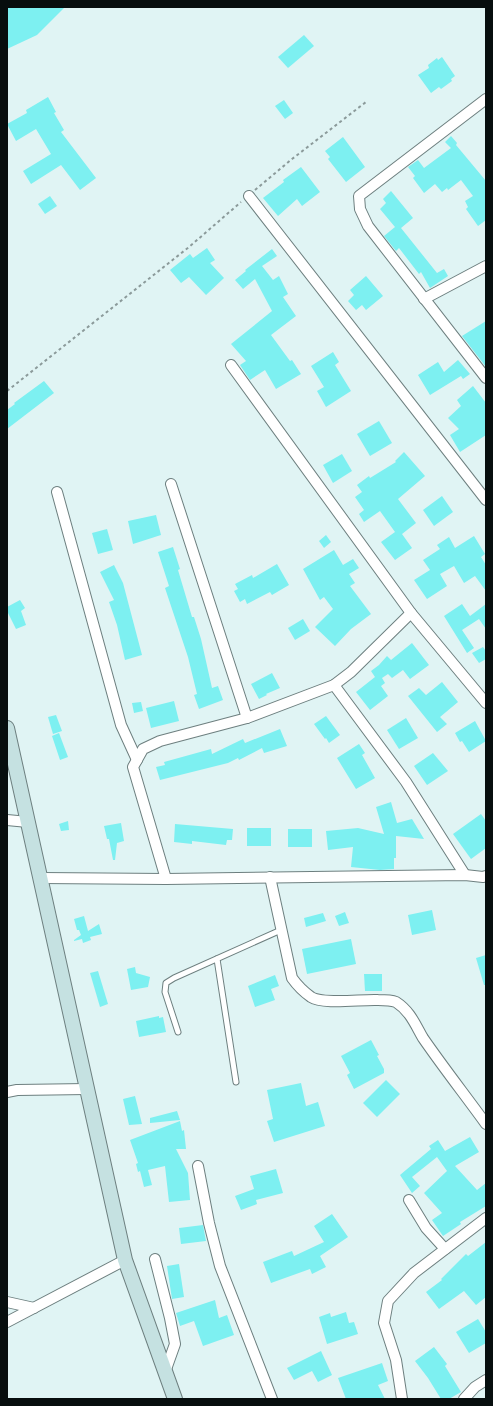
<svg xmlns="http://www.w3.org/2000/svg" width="493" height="1406" font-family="Roboto,sans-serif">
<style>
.building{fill:#7df0f1}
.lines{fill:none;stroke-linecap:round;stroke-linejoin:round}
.service-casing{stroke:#6d7f7f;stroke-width:7}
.minor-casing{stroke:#6d7f7f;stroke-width:12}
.secondary-casing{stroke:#6d7f7f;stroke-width:16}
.path{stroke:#8b9a9a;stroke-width:2;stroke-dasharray:3 3;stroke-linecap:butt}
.service{stroke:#fff;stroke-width:5}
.minor{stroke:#fff;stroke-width:10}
.secondary{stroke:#c5e1e1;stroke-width:14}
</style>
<rect width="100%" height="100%" fill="#e0f4f4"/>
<!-- building -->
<g class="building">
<polygon points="7,7 65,7 37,35 7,49"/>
<polygon points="304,35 314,46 288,68 278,57"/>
<polygon points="442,57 455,76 451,79 452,81 441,89 439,87 431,93 418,75 429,68 428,65 437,58 438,60"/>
<polygon points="48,97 56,112 54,113 64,130 61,132 96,178 80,190 61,165 31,184 23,171 51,154 36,129 16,141 7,124 27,113 26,110"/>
<polygon points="284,100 293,113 285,119 275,106"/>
<polygon points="451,136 457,143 456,145 486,181 486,220 478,226 466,209 468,207 465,201 473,196 461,180 448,190 447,188 442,192 435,184 424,193 413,178 415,176 408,167 418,160 424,168 451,148 445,142"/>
<polygon points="343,137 365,167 346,182 328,159 330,157 325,151"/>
<polygon points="301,167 320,192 302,206 297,199 278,216 263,198 284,182 283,180"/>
<polygon points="391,191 413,218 401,228 437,273 444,269 448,276 430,288 421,272 419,274 399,248 396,251 384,236 395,227 380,209 386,203 383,199"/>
<polygon points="50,196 57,206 45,214 38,204"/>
<polygon points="207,248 215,260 210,263 224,278 206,295 189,277 181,283 170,270 190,254 193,258"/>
<polygon points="272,249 277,256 262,266 273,280 279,276 288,294 283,297 296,316 271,335 290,361 292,360 301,374 276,389 265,370 250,380 240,365 246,361 231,344 272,311 255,279 243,289 235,280 246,271 245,270"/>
<polygon points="366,276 383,296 366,310 362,305 356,310 348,301 354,295 350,290"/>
<polygon points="486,321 486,367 462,336"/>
<polygon points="333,352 339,362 335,365 351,391 326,407 317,391 324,387 311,366"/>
<polygon points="458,360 470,374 463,379 461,376 430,395 418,375 438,362 444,372"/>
<polygon points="44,381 54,393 7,429 7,410 15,404 14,403"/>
<polygon points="473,386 486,403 486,435 460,452 450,435 459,429 448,418 461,406 457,400"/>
<polygon points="379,421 392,443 370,456 357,434"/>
<polygon points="404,452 425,476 398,499 416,523 402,534 412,548 395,560 381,542 395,532 380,511 364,522 359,514 364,510 355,497 362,492 357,485 369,476 370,478 396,462 395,461"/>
<polygon points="342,454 352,471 333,483 323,465"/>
<polygon points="442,496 453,512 434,526 423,510"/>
<polygon points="156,515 161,535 133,544 128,521"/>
<polygon points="107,529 113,550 98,554 92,533"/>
<polygon points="326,535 331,542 324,548 319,541"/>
<polygon points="474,536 485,554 481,557 486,565 486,591 475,576 464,583 454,566 440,574 447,586 427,599 414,580 430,570 423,560 440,549 437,545 449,537 455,548"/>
<polygon points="173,547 180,569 178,570 192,617 194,617 201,639 212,688 218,686 223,700 199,709 194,695 197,694 188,657 165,588 169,586 158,552"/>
<polygon points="334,550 343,565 353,559 359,568 349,574 355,583 350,586 371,614 351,629 335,646 315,627 333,609 324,597 320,600 303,569"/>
<polygon points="277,564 289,585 272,595 270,592 247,604 245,599 240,602 234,591 238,589 235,584 252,575 253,578"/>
<polygon points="114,565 123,583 142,655 125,660 117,625 109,602 114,600 100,572"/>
<polygon points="20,600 25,608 21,611 26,625 16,629 7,611 7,607"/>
<polygon points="462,604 470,616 486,604 486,629 479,619 462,630 474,648 467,653 444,616"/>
<polygon points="303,619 310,631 295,640 288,628"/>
<polygon points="412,643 429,665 410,679 403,670 392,678 388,674 382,678 385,683 381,686 388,696 370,710 356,692 375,677 371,671 379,665 387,656 391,660"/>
<polygon points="483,647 486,651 486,659 479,663 472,653"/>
<polygon points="272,673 280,688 266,694 267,695 259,699 251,684"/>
<polygon points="442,682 458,702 440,717 447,724 437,732 408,696 419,688 426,695"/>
<polygon points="174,701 179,721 151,728 146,708"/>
<polygon points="141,702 143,711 134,713 132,703"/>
<polygon points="56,715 62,731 53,734 48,717"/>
<polygon points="326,716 340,735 329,743 326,738 325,739 314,724"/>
<polygon points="406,718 418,738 399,749 387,730"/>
<polygon points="475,721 486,741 469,752 462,741 460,742 455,733"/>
<polygon points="280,729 287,746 264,753 262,748 239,760 238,758 228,763 160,780 156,767 165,765 164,762 211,749 212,754 243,739 245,743"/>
<polygon points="59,733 68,757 60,760 52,736"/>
<polygon points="359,744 365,753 362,755 375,778 356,789 337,758"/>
<polygon points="433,753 448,771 427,785 414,766"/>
<polygon points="391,802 397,823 412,819 424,839 396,836 396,858 394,858 394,869 380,870 351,867 353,847 328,850 326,831 358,828 384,834 376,807"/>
<polygon points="481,814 486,821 486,848 471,859 453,834"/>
<polygon points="68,821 69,830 61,831 59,824"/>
<polygon points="121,823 124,841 117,843 115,860 113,860 109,839 107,839 104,826"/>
<polygon points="175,824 233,829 232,840 227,840 226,845 192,841 192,844 174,842"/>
<rect x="247" y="828" width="24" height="18"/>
<rect x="288" y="829" width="24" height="18"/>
<polygon points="432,910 436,930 412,935 408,915"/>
<polygon points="345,912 349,923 339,926 335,916"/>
<polygon points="323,913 326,921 306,927 304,918"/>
<polygon points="84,916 88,931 99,924 102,934 90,937 91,940 83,943 82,939 74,941 74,940 81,935 79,930 77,930 74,919"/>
<polygon points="351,939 356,964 307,974 302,949"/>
<polygon points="486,955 486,985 484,985 476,958"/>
<polygon points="135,967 136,973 150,977 148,987 131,990 127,969"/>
<polygon points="98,971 108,1004 100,1007 90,973"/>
<polygon points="364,974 382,974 382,991 365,991"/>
<polygon points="275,975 279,986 271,989 275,1000 255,1007 248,986"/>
<polygon points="159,1016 159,1018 163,1017 166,1032 139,1037 136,1021"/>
<polygon points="371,1040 379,1055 377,1056 384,1069 384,1073 354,1089 347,1075 350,1073 341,1056"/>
<polygon points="386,1080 400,1094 377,1117 363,1103"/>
<polygon points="301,1083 306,1106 318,1102 325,1126 274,1142 267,1121 273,1119 267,1090"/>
<polygon points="135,1096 142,1124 129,1125 123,1099"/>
<polygon points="177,1111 180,1120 150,1123 150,1118"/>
<polygon points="180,1121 182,1131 184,1130 186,1149 176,1149 188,1173 190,1200 169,1202 165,1166 148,1170 152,1185 144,1187 140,1171 138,1172 136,1164 138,1163 130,1140"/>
<polygon points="470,1137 479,1152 455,1166 477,1190 486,1183 486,1206 460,1222 461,1224 443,1236 432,1220 442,1213 424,1193 447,1171 437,1157 412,1177 420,1186 412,1193 400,1175 431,1149 429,1146 438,1140 445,1151"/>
<polygon points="276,1169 283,1193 256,1200 257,1204 241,1210 235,1196 254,1189 250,1176"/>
<polygon points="332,1214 348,1237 320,1256 326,1267 312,1274 310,1269 271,1283 263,1262 292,1251 294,1256 324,1242 314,1226"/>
<polygon points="203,1225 206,1241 181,1244 179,1228"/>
<polygon points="486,1242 486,1297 476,1305 464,1291 439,1309 426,1292 442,1280 441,1279 466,1254 468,1256"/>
<polygon points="179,1264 184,1297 172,1299 167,1266"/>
<polygon points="215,1300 219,1318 227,1315 234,1335 203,1346 194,1321 180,1326 176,1313"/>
<polygon points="346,1312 349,1323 354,1322 358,1334 327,1344 319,1317 330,1313 331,1317"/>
<polygon points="478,1319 486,1332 486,1343 469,1353 456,1332"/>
<polygon points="434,1347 447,1364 445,1366 461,1392 449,1399 441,1399 428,1378 415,1361"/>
<polygon points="321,1351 332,1375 318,1382 312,1371 294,1380 287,1368"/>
<polygon points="382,1363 388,1381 378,1385 385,1399 346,1399 338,1378"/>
</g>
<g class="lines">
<defs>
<g id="service">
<polyline points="217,959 236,1082"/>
<polyline points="178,1032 165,992 166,983 174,978 281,930"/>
</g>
<g id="minor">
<polyline points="486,99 359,196 360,209 368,226 486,378"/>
<polyline points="249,196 486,500"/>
<polyline points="424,299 486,266"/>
<polyline points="231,365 411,613 486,703"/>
<polyline points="171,484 247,718"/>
<polyline points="57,492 121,725 137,760"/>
<polyline points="334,685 406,782 465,875"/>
<polyline points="7,820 28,822"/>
<path d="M270 877 292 978C297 985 304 992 311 997 323 1005 362 999 378 1000 383 1000 391 1000 396 1002 410 1011 415 1024 423 1038 443 1067 465 1095 486 1124"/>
<polyline points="41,878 166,879 465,875 483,877 486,876"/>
<polyline points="166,879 133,767 143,749 160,741 247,718 334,685 351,672 411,613"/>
<polyline points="7,1092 17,1090 87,1089"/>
<polyline points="198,1166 209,1223 220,1266 272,1399"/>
<polyline points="409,1200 426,1228 445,1249"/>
<polyline points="155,1259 170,1318 175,1344 165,1372"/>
<polyline points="7,1302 34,1308"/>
<polyline points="7,1322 125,1260"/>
<polyline points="402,1399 396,1360 384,1323 388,1301 414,1273 486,1218"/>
<polyline points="464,1399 475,1387 486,1380"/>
</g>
<polyline id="secondary" points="7,728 125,1260 175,1399"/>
</defs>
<!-- service casing -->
<use href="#service" class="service-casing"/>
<!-- minor casing -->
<use href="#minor" class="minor-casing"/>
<!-- secondary casing -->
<use href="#secondary" class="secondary-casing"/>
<!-- path -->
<g class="path">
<polyline points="255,190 292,159 366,102"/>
<polyline points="7,391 189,247 241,202"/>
</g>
<!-- service -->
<use href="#service" class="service"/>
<!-- minor -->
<use href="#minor" class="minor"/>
<!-- secondary -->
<use href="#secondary" class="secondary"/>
</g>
<!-- border -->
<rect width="493" height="1406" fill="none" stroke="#070e0e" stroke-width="16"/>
</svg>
